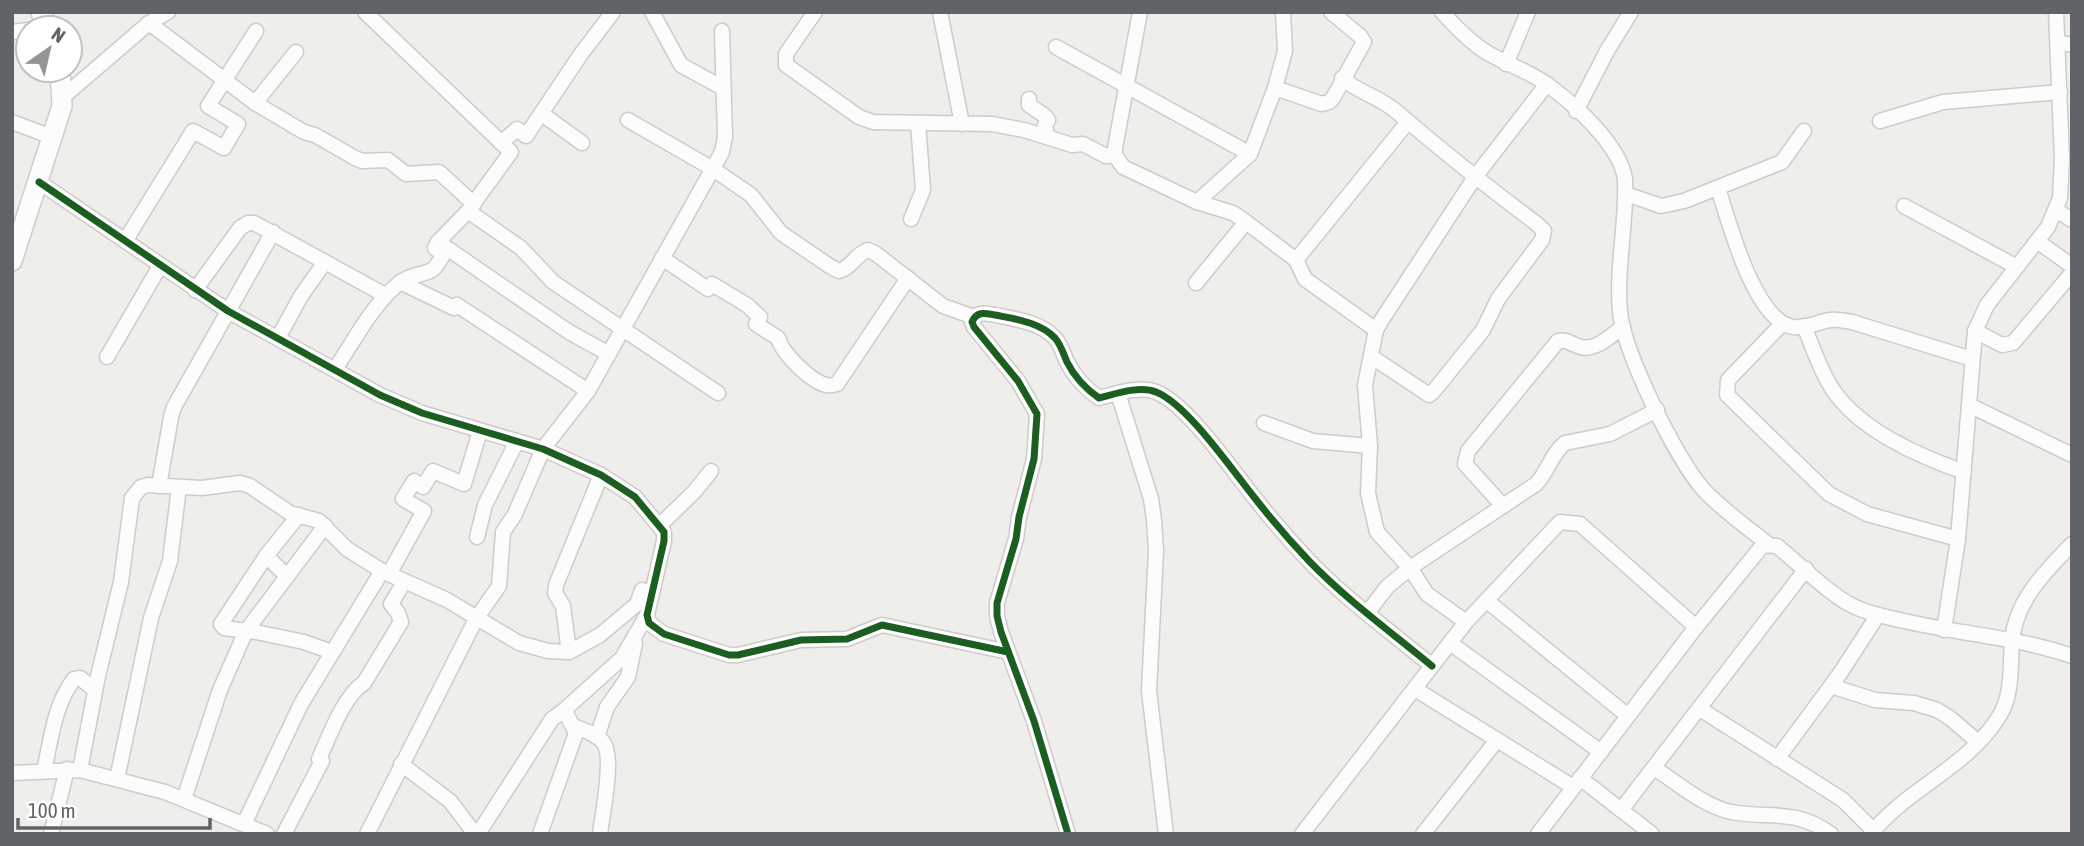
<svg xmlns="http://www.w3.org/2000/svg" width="2084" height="846" font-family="'Asap Condensed',sans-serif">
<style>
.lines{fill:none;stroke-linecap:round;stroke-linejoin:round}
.minor-casing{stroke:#cccccb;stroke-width:17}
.secondary-casing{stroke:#cccccb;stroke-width:22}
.minor{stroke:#fdfcfc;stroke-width:14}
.secondary{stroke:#fdfcfc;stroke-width:19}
.cycleway-casing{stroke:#fff;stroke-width:11}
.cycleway{stroke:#1b5e20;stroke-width:7}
</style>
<rect width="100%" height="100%" fill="#efeeea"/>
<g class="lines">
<defs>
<g id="minor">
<polyline points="652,12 681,65 723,88"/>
<polyline points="815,12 786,54 786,65 859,117 873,122 992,124 1024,130 1072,145 1083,144 1106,156 1115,155"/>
<polyline points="940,12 962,124"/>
<polyline points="1140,12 1115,148 1115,155 1123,167 1197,202 1233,213 1246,222 1296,260 1305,279 1376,330"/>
<path d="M1442 12C1456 27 1469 41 1486 52 1506 64 1529 71 1548 85 1575 105 1620 145 1625 179 1627 223 1616 267 1620 312 1624 352 1676 459 1703 489 1722 510 1747 527 1768 544"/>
<polyline points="149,23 255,103 304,132 315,135 355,158 362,161 388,160 406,174 439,172 474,204"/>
<polyline points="12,32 28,30"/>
<polyline points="2058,42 2072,45"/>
<polyline points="1056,47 1250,154"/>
<polyline points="1506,64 1528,12"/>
<path d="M1342 78C1359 93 1380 97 1397 112 1442 151 1489 188 1537 224L1544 231 1542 240 1498 299 1483 330 1433 392 1429 395 1372 357"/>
<polyline points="1275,88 1322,104 1329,102 1333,98 1364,42 1360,36 1331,12"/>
<polyline points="63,97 149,23 168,12"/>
<polyline points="1029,99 1029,105 1045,116 1048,120 1045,125 1047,137"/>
<polyline points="255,103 296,52"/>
<polyline points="1576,111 1607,51 1631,12"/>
<polyline points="542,114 582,143"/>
<path d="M628 120 713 169 751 195 781 233 831 267 839 271C851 268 856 254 868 250L875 253 943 306 974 317"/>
<polyline points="1880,121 1943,102 2060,92"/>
<polyline points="12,122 52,137"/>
<polyline points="501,143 517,129 526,136 581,54 613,12"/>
<polyline points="39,182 228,311 380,395 422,413 543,449 601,475 635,497 664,532 664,541 647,615 649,623 664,634 729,655 738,655 801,640 847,639 882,625 1008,652"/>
<path d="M1718 188C1729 222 1754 320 1793 327 1805 329 1818 322 1830 320 1837 319 1845 321 1852 322L1972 359"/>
<polyline points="1626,194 1661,206 1684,201 1782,162 1804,131"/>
<polyline points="1197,202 1250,154 1275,88 1285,51 1283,12"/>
<polyline points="1904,206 2017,267"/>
<polyline points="2056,210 2072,220"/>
<polyline points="468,211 521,248 553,282 718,393"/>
<polyline points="911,219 923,190 918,123"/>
<polyline points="125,241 193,131 224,148 238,124 208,106 256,31"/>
<polyline points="2037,241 2072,266"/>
<polyline points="438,242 569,332 609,354"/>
<path d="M662 258 708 289 712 284 747 305 760 317 756 324 778 338C782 353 810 381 826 385 829 386 833 385 837 384L908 278"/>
<polyline points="1296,260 1407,123"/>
<polyline points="400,282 454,308 457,305 588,391"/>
<polyline points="1196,283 1246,222"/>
<polyline points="195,290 240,228 248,223 254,223 385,295"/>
<polyline points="1782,324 1728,380 1727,395 1829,494 1867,514 1958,539"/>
<path d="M1804 326C1813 347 1820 371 1833 390 1861 431 1919 456 1964 472"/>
<polyline points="1975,331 2002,345 2013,343 2072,273"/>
<polyline points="278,338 301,296 325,262"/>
<polyline points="107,357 160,266"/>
<path d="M335 369C354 341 371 307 397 285 409 274 421 276 432 270 436 268 439 261 442 257L441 253 435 248 438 242 468 211 511 152 365 12"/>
<polyline points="1118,393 1151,499 1154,520 1156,551 1149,691 1166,834"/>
<polyline points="1969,405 2072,455"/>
<polyline points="1264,423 1313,441 1370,446"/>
<polyline points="159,486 171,417 174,407 273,232"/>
<path d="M1503 506 1465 464 1468 451 1558 341C1568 339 1572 345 1581 347 1596 351 1611 335 1623 327"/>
<polyline points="299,515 266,556 221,624 224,628 256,632 304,642 332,652"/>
<polyline points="660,525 694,492 711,471"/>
<polyline points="477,537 485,505 517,441"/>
<polyline points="266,556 287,576"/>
<polyline points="389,574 424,511 403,499 414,481 423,487 433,471 464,484 480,431"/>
<polyline points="1487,601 1628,716"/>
<path d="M1368 612 1387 587 1410 568 1536 484C1548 472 1551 454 1565 443L1610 434 1657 410"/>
<polyline points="1466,622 1427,594 1410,568 1377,532 1368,493 1370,446 1365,385 1376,330 1383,318 1475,177 1547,84"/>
<polyline points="1944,630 1958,539 1975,331 1987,305 2048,227 2060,198 2062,159 2056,12"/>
<polyline points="1450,643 1601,752"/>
<polyline points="569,652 563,606 555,593 556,585 601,475"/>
<polyline points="1831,686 1875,700 1914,703 1937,710 1950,718 1978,742"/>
<polyline points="1415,689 1573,787"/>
<polyline points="1700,709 1843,800 1874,831"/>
<polyline points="562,712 622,658 647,615"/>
<path d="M574 726C582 730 597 734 603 742 615 756 602 815 600 834"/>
<polyline points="597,737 607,707 628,677 635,643"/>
<polyline points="1777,759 1839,675 1878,615"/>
<polyline points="401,764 450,801 475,834"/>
<path d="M1654 768C1678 783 1703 806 1731 812 1770 819 1794 808 1831 834"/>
<polyline points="80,770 98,676 121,582 132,498 141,487 148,485 202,488 240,483 250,486 290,513 319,521 347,549 382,571 447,600 519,643 548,651 569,652 600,635 637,604 642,590 652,593"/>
<path d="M44 771C51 740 54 705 74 679L80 678 95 690"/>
<polyline points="12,773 80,770 165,792 267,834"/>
<polyline points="1580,778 1652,834"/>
<polyline points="117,779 151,618 170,561 179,487"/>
<polyline points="184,799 220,690 246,631 325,526"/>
<polyline points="1621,810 1806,569"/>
<polyline points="244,824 301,704 382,571"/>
<polyline points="51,834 67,769"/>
<path d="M284 834 322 761 319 759C329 737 344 695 364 683L401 622 398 613 391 604 404 582"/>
<polyline points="367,834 476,619 499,586 503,532 515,514 543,449 588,391 722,152 725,137 722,31"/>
<polyline points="478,834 552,719 562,712 567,715 576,733 540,834"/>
<path d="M1068 834 1034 721 1001 632 997 616V603L1016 539 1019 517 1034 459 1037 414 1018 381 974 327 972 322C977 311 984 313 995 315 1015 319 1040 322 1055 338 1061 345 1063 353 1067 362 1074 376 1086 389 1099 398 1115 394 1140 385 1156 392 1187 404 1232 470 1254 497 1271 519 1290 541 1310 562 1347 600 1391 632 1432 666"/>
<polyline points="1302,834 1466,622 1560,522 1580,524 1696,627"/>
<polyline points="1423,834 1497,740"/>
<path d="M1538 834 1696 627 1763 545 1777 546C1797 562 1831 596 1853 606 1869 614 1887 617 1904 621 1960 634 2017 637 2072 656"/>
<path d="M1871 834C1907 788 1969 767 2000 715 2013 693 2010 666 2012 642 2015 601 2045 572 2072 544"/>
</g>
<g id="secondary">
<polyline points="41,12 46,28"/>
<polyline points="12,261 62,106 60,70"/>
</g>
</defs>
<!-- minor casing -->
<use href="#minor" class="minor-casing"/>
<!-- secondary casing -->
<use href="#secondary" class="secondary-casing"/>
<!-- minor -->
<use href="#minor" class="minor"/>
<!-- secondary -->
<use href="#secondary" class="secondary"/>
<defs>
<g id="cycleway">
<polyline points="39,182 228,311 380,395 422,413 543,449 601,475 635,497 664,532 664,541 647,615 649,623 664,634 729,655 738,655 801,640 847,639 882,625 1008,652"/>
<path d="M1068 834 1034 721 1001 632 997 616V603L1016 539 1019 517 1034 459 1037 414 1018 381 974 327 972 322C977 311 984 313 995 315 1015 319 1040 322 1055 338 1061 345 1063 353 1067 362 1074 376 1086 389 1099 398 1115 394 1140 385 1156 392 1187 404 1232 470 1254 497 1271 519 1290 541 1310 562 1347 600 1391 632 1432 666"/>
</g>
</defs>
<!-- cycleway casing -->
<use href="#cycleway" class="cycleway-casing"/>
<!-- cycleway -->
<use href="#cycleway" class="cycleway"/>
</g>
<!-- border -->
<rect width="2084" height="846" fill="none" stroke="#606367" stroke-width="28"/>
<!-- north arrow -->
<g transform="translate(49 49) rotate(34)"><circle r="33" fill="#ffffff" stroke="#bfc1c2" stroke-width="2"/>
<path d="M0-5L12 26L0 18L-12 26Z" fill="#929495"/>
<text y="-10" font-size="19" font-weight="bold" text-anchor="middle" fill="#606367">N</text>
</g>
<!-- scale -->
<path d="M18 818v10h192v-10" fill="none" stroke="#606367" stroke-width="3.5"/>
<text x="28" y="818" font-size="21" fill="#606367" stroke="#ffffff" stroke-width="5" paint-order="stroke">100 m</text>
</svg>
